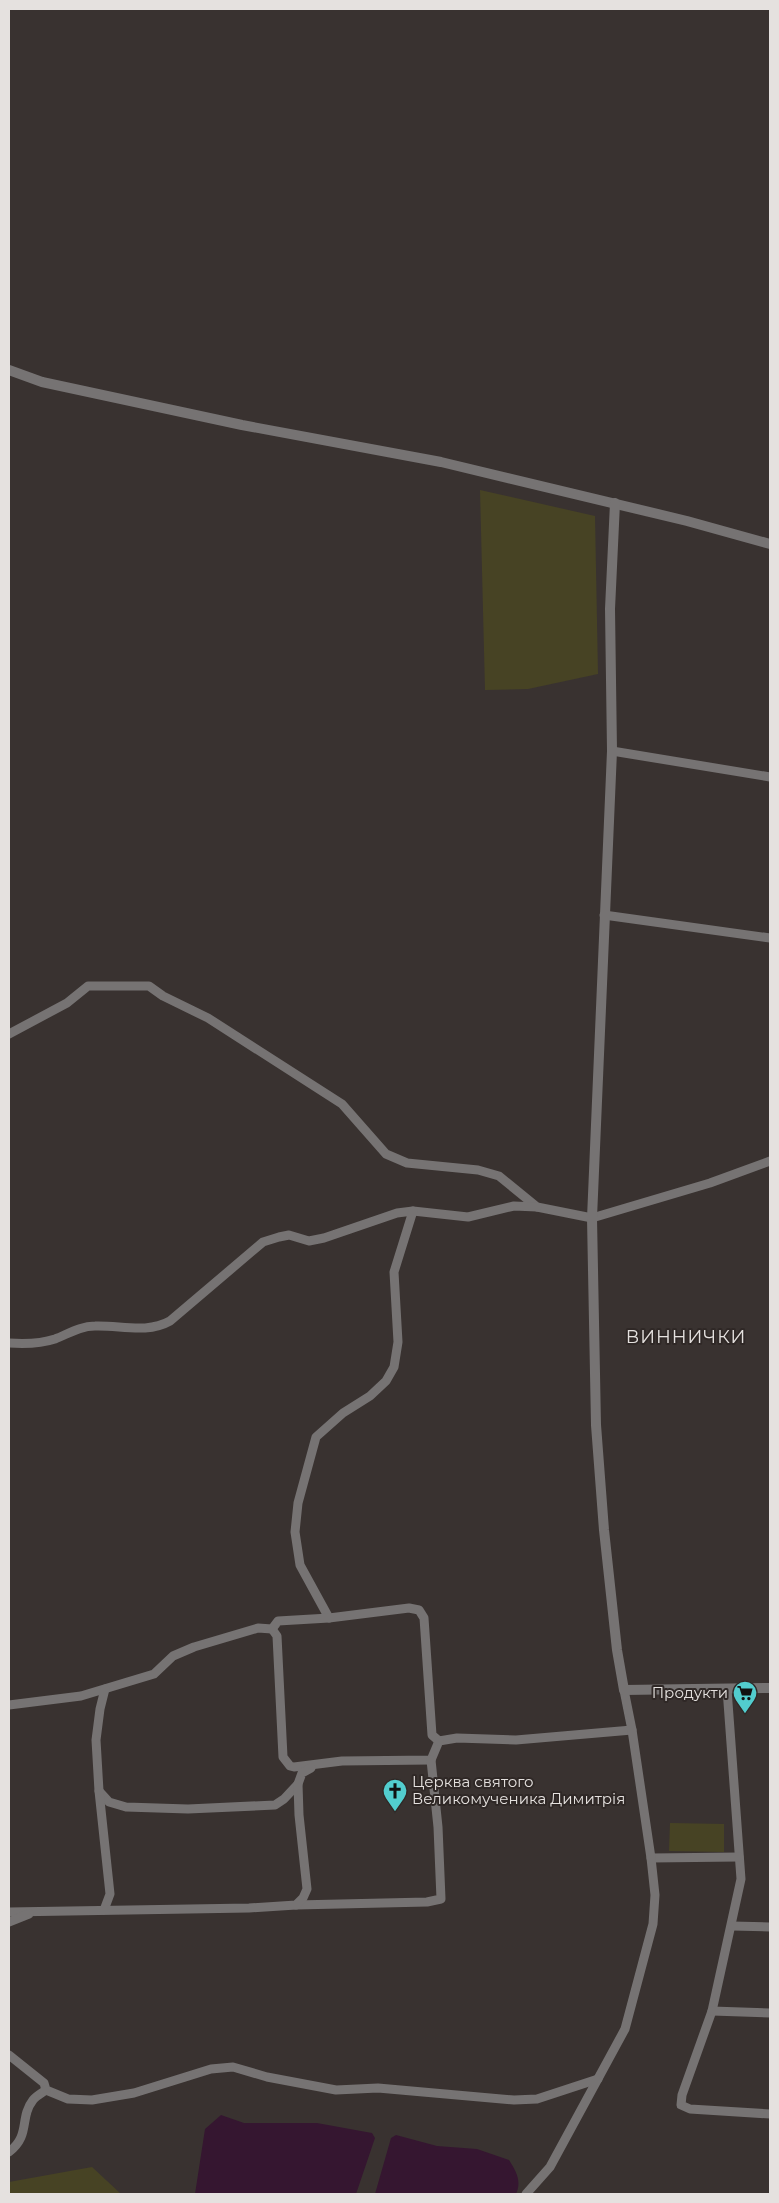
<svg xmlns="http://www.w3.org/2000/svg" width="779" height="2203" font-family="Montserrat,sans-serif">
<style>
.green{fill:#474324}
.water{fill:#351630}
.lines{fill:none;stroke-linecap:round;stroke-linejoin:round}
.minor{stroke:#767373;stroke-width:9}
.tertiary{stroke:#767373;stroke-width:10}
.labels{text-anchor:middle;stroke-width:4;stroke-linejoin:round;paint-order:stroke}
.poi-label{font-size:15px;fill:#e5e1df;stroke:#2f2826;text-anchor:end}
.quarter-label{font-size:18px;letter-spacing:1px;fill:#e5e1df;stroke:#2f2826}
</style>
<rect width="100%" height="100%" fill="#393230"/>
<!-- green -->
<g class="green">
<polygon points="480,490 595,516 598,674 528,689 485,690"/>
<polygon points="670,1823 724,1824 724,1852 669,1851"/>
<polygon points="92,2167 121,2194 9,2194 9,2182"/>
</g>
<!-- water -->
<g class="water">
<polygon points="221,2115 244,2123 317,2123 372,2133 375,2138 356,2194 195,2194 205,2129"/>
<path d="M396 2135 437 2146 477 2149 509 2160C516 2171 522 2181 516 2194H375L391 2138Z"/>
</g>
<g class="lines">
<!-- minor -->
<g class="minor">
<polyline points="612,751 770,777"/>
<polyline points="604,915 770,938"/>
<polyline points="9,1034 67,1003 88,986 149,986 163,996 208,1018 342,1104 386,1154 407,1163 478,1170 499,1176 537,1207 592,1218 710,1183 770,1161"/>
<path d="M9 1343C24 1344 40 1344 55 1339 68 1334 80 1326 95 1326 120 1325 147 1334 170 1321L263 1242 279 1237 289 1235 309 1241 324 1238 397 1213 413 1211 468 1217 514 1206 537 1207"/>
<polyline points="329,1618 300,1565 295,1532 298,1503 316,1437 343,1413 370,1396 386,1381 394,1367 398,1342 394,1272 413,1211"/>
<polyline points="272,1629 277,1636 283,1757 290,1766 294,1767 342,1761 431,1760 439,1741 457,1738 516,1740 632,1730"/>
<polyline points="727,1689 741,1879 712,2011 682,2095 681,2105 690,2109 770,2114"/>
<polyline points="9,1705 81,1696 154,1674 173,1656 194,1647 258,1628 272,1629 278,1621 329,1618 409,1608 419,1610 424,1618 432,1735 439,1741"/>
<polyline points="99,1791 109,1802 126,1807 188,1809 275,1805 284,1799 298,1784"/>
<polyline points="651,1858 739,1857"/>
<polyline points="296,1905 427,1902 441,1899 438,1827 431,1760"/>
<polyline points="104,1910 110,1894 99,1791 96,1740 100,1709 105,1689"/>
<polyline points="9,1912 249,1908 296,1905 303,1898 307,1889 299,1815 298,1784 302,1773 311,1768"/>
<polyline points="9,1922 29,1914"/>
<polyline points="732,1926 770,1927"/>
<polyline points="712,2011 770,2013"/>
<polyline points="9,2055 44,2083 46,2090 68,2099 92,2100 134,2093 211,2069 233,2067 267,2077 336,2090 378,2088 514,2100 537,2099 598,2079"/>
<path d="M9 2152C31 2135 19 2118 33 2100 36 2096 42 2093 46 2090"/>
<polyline points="526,2194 550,2167 625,2029 653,1924 655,1895 651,1858 632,1730 624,1690"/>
</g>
<!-- tertiary -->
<g class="tertiary">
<polyline points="9,370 42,382 242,425 441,462 687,521 770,544"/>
<polyline points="615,503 610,609 612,751 592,1218 596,1425 604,1530 617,1650 624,1690 770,1688"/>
</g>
</g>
<!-- icons -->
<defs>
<symbol id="supermarket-pin" viewBox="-11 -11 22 30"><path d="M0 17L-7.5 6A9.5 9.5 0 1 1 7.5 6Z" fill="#52cdce" stroke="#2f2826"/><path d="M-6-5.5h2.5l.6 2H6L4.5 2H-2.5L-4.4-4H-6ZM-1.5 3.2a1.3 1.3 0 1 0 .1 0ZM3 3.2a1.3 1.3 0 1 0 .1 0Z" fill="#111"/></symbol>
<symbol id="church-pin" viewBox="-11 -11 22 30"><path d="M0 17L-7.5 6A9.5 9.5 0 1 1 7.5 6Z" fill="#52cdce" stroke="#2f2826"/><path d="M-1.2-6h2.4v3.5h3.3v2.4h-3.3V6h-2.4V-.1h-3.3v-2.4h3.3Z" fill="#111"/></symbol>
</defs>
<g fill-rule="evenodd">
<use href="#supermarket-pin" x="731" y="1679" width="28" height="38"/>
<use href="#church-pin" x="381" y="1777" width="28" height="38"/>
</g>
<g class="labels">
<!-- poi labels -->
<g class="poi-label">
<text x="728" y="1698">Продукти</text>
<text x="412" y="1787" text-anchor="start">Церква святого<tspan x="412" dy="17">Великомученика Димитрія</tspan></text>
</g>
<!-- quarter labels -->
<g class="quarter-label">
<text x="686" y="1343">ВИННИЧКИ</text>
</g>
</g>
<!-- border -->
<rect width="779" height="2203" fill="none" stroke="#e5e1df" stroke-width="20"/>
</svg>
